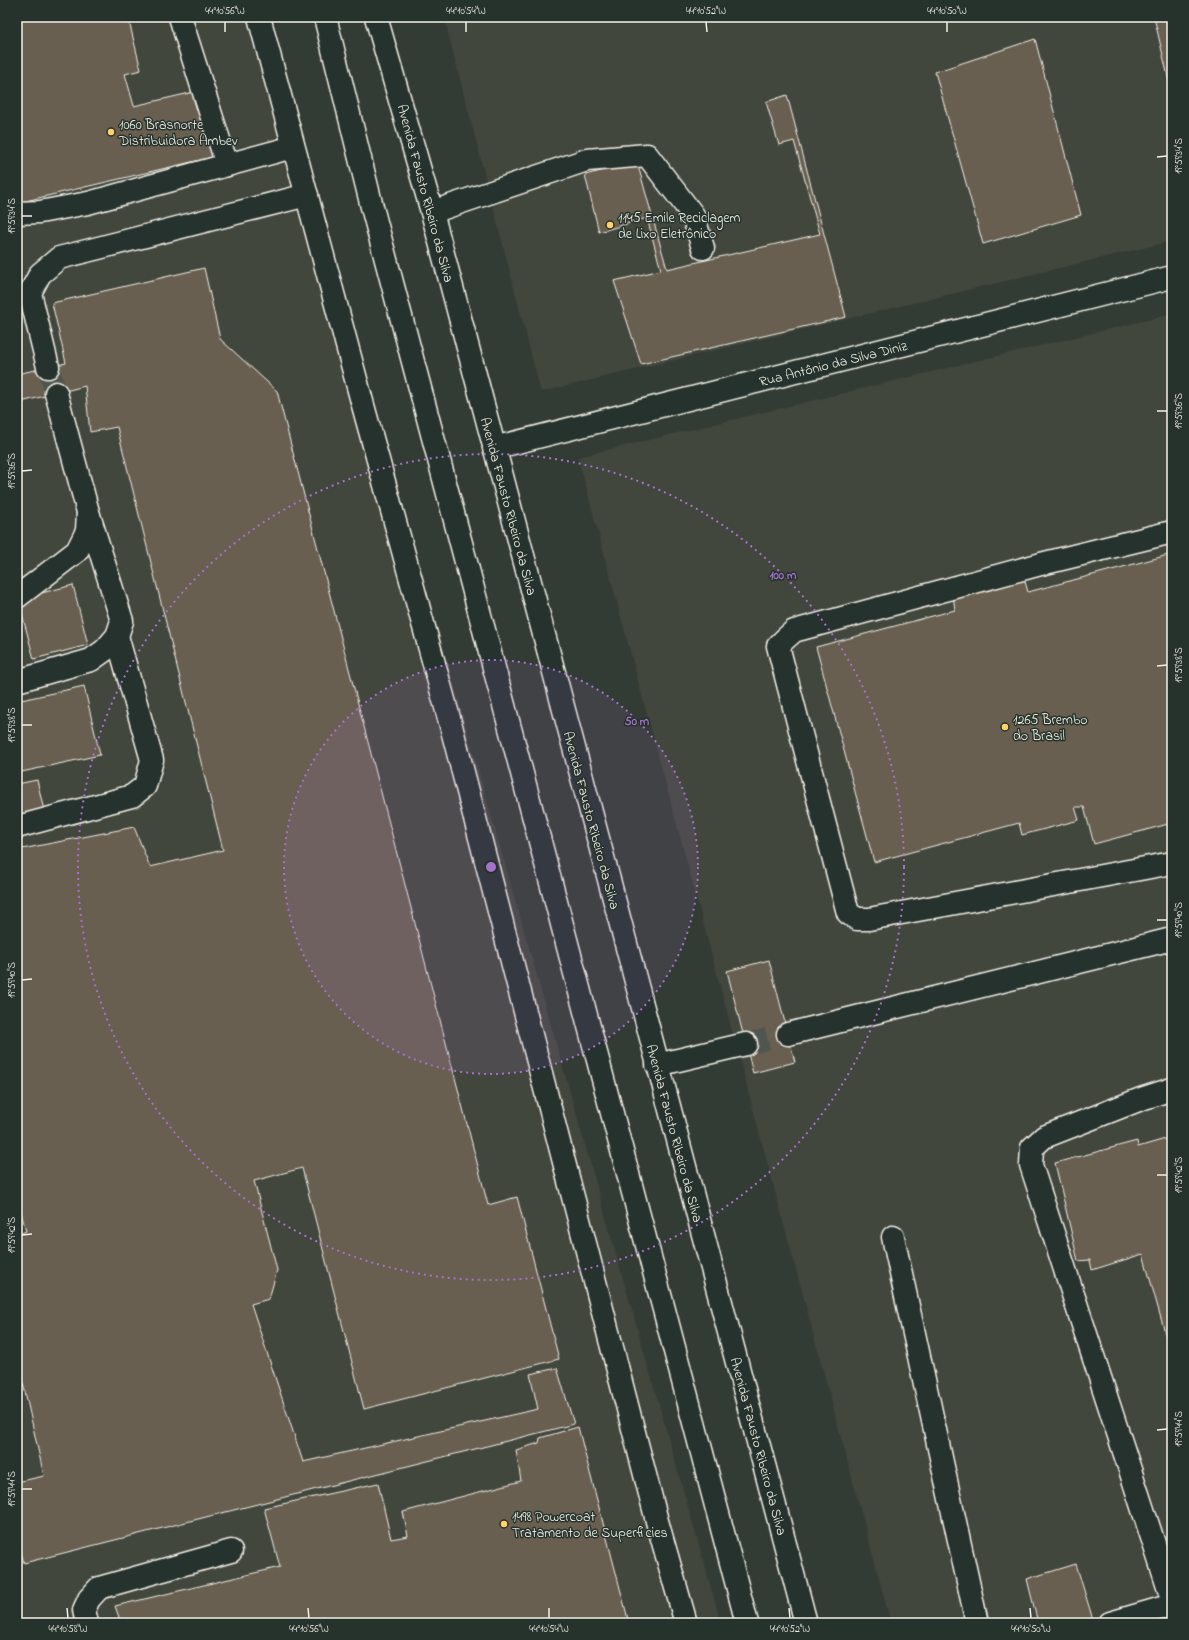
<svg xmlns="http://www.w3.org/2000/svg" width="1189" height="1640" font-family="'Indie Flower',sans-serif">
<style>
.built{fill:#43463d}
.building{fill:#685e51;stroke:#f4f1e8}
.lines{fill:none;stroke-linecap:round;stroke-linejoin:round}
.minor-tunnel{stroke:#50574f;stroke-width:22;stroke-dasharray:22 11;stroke-linecap:butt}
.minor-casing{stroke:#f4f1e8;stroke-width:25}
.major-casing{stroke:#f4f1e8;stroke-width:25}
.minor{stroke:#26332d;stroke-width:22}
.major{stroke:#26332d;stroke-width:22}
.ticks{fill:none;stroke:#f4f1e8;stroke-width:1.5}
.ring{fill:none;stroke:#a571cd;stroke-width:2;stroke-dasharray:2 4}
.poi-dot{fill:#ffd166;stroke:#26332d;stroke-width:1.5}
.labels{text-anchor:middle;stroke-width:3;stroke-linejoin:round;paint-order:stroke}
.poi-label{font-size:14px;fill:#f4f1e8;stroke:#26332d;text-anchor:start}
.street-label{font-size:14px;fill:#f4f1e8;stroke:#26332d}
.centre{fill:#a571cd;stroke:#26332d;stroke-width:2}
.ring-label{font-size:12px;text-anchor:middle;font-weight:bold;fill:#a571cd;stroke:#26332d;stroke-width:3;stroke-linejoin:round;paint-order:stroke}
.neatline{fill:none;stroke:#f4f1e8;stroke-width:1.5}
.ticks-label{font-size:10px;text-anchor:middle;fill:#f4f1e8}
</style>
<rect width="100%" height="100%" fill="#333c34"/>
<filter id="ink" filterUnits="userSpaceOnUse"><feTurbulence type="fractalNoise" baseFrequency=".025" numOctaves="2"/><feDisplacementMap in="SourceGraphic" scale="8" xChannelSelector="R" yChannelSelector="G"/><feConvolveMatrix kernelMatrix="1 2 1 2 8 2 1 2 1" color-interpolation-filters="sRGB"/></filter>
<g filter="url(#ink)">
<!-- built -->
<g class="built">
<polygon points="17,17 266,17 314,192 721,1623 17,1623"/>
<polygon points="444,17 1172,17 1172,241 541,392"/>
<polygon points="1172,314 1172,1623 891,1623 578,457"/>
</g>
<!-- building -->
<g class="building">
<polygon points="17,17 128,17 141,70 125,74 134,106 194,92 213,157 17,203"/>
<polygon points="1154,17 1172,17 1172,94"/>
<polygon points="1035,39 1081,215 983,244 935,72"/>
<polygon points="787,95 846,317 641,364 614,281 661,270 647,218 599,232 585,175 637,162 667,269 820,234 794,141 779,145 766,102"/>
<polygon points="204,268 220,339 277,391 488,1205 517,1197 559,1359 364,1409 302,1168 254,1181 277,1270 269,1299 251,1304 303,1462 538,1409 530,1374 557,1368 574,1424 24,1563 17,1537 17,1482 44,1476 17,1356 17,1235 26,1231 17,1198 17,850 134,827 150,867 223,850 117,427 90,432 85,386 17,403 17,374 66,363 52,303"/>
<polygon points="1172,554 1172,823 1094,844 1084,807 1075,807 1079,820 1022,835 1019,823 874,862 816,647 955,610 953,595 1024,578 1028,592"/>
<polygon points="73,585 88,645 34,659 18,599"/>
<polygon points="84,686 100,755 17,773 17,701"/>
<polygon points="37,780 45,815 17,822 17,784"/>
<polygon points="769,960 795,1062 753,1073 727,971"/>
<polygon points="1172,1137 1172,1358 1143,1254 1092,1270 1090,1260 1078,1261 1055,1163 1137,1141 1138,1147"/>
<polygon points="578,1427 629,1623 121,1623 115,1606 280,1567 264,1508 378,1483 391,1539 408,1536 403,1512 521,1481 516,1450 539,1443 540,1438"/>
<polygon points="1076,1564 1094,1623 1038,1623 1027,1579"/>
</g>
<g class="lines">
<!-- minor-tunnel -->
<g class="minor-tunnel">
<polyline points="48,367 56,393"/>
<polyline points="746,1044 788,1034"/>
</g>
<defs>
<g id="minor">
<polyline points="180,17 227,165"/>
<polyline points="259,17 361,398 450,722 657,1521 686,1623"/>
<polyline points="432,212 587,160 647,155 693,215 703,248"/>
<polyline points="17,213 40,212 88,203 293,147"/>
<polyline points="48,367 30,293 40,274 59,258 307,195"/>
<polyline points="494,448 1172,277"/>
<polyline points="1172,532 1041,564 794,631 785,639 778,646 848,913 857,919 869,919 1172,863"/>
<polyline points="17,597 77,551 87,531 88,512 56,393"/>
<polyline points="17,681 91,660 105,650 117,636 122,621 88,512"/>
<polyline points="17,827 132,796 145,786 152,760 117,636"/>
<polyline points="788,1034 1172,939"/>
<polyline points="657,1065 746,1044"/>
<polyline points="1172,1089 1141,1099 1044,1137 1032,1148 1031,1165 1172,1599"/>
<polyline points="893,1237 977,1623"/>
<polyline points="87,1623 84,1610 89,1599 99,1588 231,1551"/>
<polyline points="1110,1623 1172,1605"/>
</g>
<g id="major">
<polyline points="325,17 372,207 747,1623"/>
<polyline points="376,17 432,212 806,1623"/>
</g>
</defs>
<!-- minor casing -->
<use href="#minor" class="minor-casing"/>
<!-- major casing -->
<use href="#major" class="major-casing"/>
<!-- minor -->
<use href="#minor" class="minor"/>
<!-- major -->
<use href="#major" class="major"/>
</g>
</g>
<!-- ticks -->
<path class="ticks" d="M225 22V32M466 22V32M706 22 707 32M947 22V32M1157 157 1167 156M22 216H32M1157 411H1167M22 471 32 470M1157 666 1167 665M22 725H32M1157 920H1167M22 980 32 979M1157 1175H1167M22 1235 32 1234M1157 1430 1167 1429M22 1489H32M67 1608 68 1618M308 1608 309 1618M549 1608V1618M789 1608 790 1618M1030 1608 1031 1618"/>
<!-- distance rings -->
<circle cx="491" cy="867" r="207" fill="#a571cd" fill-opacity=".12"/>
<g class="ring">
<circle cx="491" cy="867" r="207"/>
<circle cx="491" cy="867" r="413"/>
</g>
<!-- markers -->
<g class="poi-dot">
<circle cx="111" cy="132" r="4"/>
<circle cx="610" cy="225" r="4"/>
<circle cx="1005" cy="727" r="4"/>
<circle cx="504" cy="1524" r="4"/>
</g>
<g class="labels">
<!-- poi labels -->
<g class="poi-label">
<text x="119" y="129">1060 Brasnorte<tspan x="119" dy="16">Distribuidora Ambev</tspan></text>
<text x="618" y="222">1145 Emile Reciclagem<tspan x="618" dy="16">de Lixo Eletrônico</tspan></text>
<text x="1013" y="724">1265 Brembo<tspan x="1013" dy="16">do Brasil</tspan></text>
<text x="512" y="1521">1498 Powercoat<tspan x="512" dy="16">Tratamento de Superficies</tspan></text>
</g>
<!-- street labels -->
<g class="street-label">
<text transform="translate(426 193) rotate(75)" y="5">Avenida Fausto Ribeiro da Silva</text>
<text transform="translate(833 363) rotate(-14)" y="5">Rua Antônio da Silva Diniz</text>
<text transform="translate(509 506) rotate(75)" y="5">Avenida Fausto Ribeiro da Silva</text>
<text transform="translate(592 820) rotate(75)" y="5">Avenida Fausto Ribeiro da Silva</text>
<text transform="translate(675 1133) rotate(75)" y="5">Avenida Fausto Ribeiro da Silva</text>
<text transform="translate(759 1446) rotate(75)" y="5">Avenida Fausto Ribeiro da Silva</text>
</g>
</g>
<circle cx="491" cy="867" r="6" class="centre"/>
<g class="ring-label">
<text x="783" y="579">100 m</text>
<text x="637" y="725">50 m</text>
</g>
<!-- margin -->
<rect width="1189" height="1640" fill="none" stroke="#26332d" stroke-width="44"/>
<rect x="22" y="22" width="1145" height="1596" class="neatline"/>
<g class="ticks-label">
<text x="225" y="14">44°10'56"W</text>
<text x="466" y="14">44°10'54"W</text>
<text x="706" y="14">44°10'52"W</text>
<text x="947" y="14">44°10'50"W</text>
<text transform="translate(1178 156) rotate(-90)" y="4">19°59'34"S</text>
<text transform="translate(11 216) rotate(-90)" y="4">19°59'34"S</text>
<text transform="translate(1178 411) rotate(-90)" y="4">19°59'36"S</text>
<text transform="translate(11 471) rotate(-90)" y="4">19°59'36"S</text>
<text transform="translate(1178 665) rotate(-90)" y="4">19°59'38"S</text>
<text transform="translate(11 725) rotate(-90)" y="4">19°59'38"S</text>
<text transform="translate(1178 920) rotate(-90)" y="4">19°59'40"S</text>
<text transform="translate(11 980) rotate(-90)" y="4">19°59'40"S</text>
<text transform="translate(1178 1175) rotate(-90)" y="4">19°59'42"S</text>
<text transform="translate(11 1235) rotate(-90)" y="4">19°59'42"S</text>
<text transform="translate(1178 1429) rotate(-90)" y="4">19°59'44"S</text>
<text transform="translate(11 1489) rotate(-90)" y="4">19°59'44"S</text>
<text x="68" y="1632">44°10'58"W</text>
<text x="309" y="1632">44°10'56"W</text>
<text x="549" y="1632">44°10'54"W</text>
<text x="790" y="1632">44°10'52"W</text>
<text x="1031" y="1632">44°10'50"W</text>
</g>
</svg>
